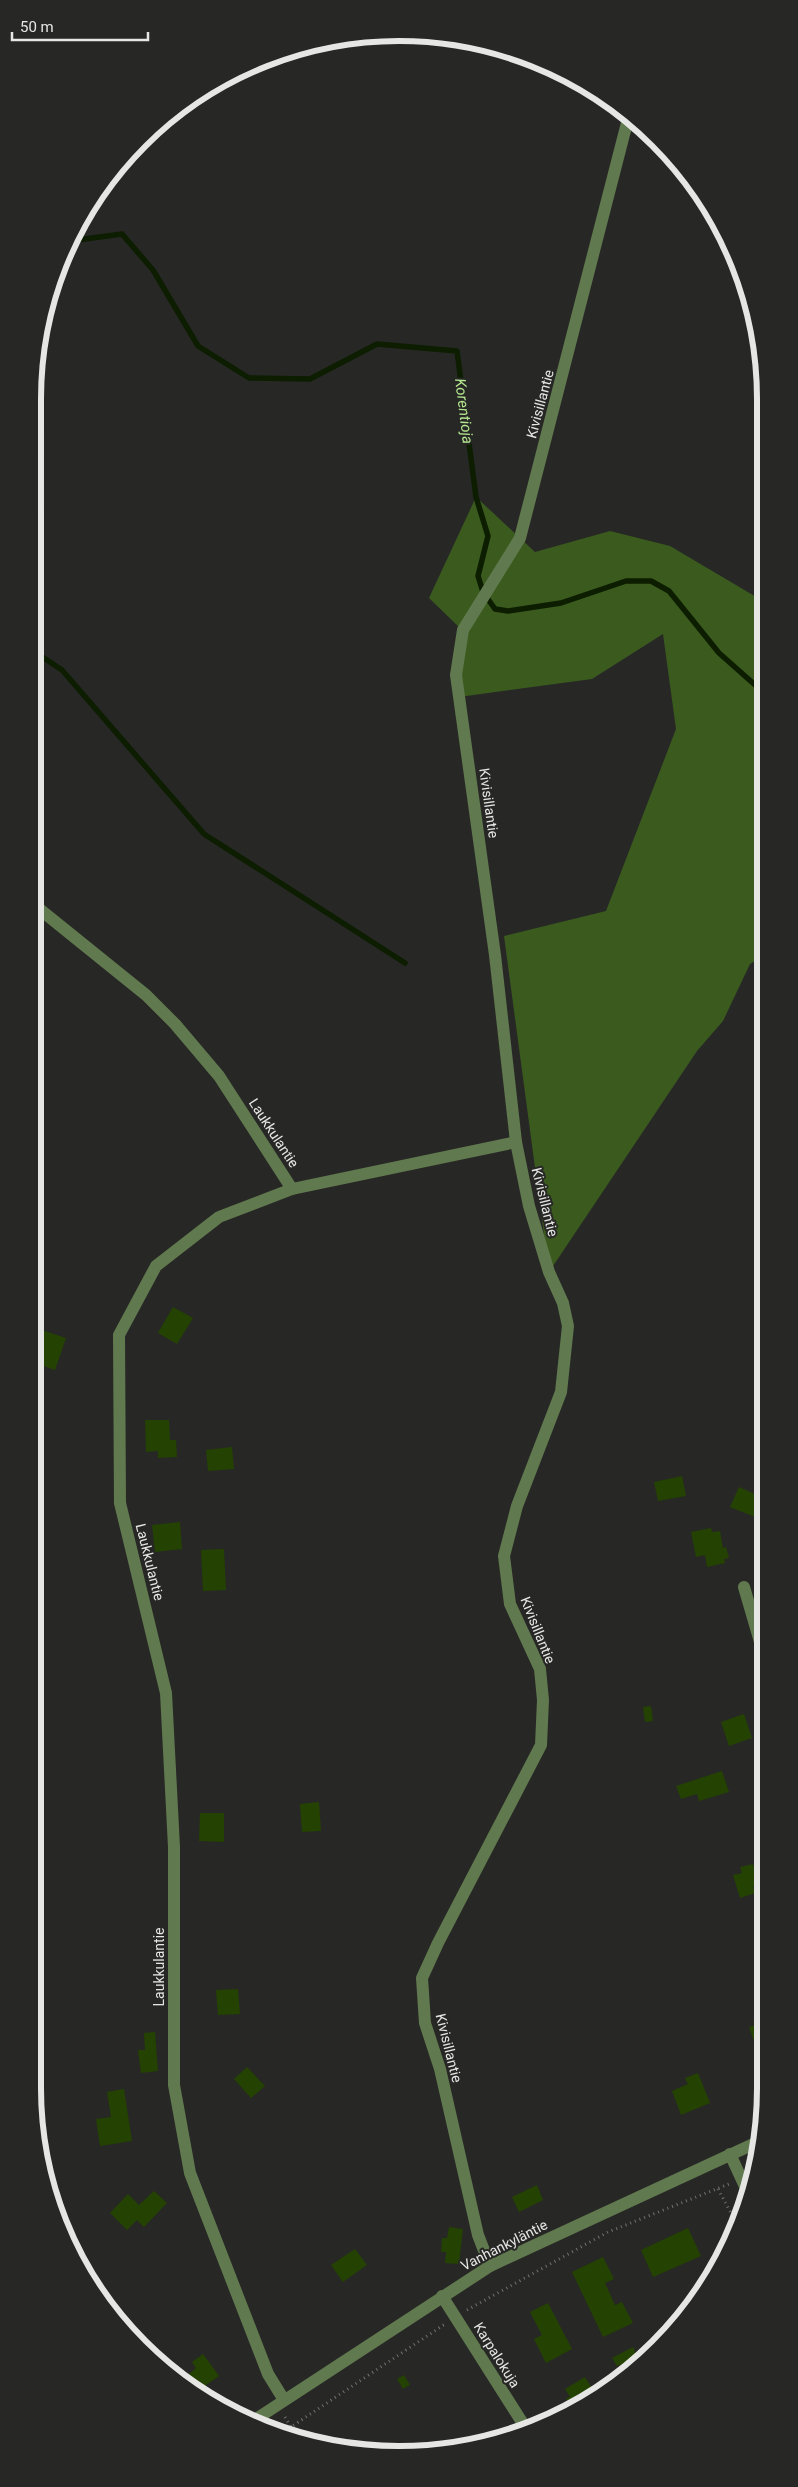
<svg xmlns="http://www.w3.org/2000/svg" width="798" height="2487" font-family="Roboto,sans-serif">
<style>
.forest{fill:#3a5a1e}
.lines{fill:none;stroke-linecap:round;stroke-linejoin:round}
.stream{stroke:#0d1d00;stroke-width:5.5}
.building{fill:#244201}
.path{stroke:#717170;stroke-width:3;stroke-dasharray:1 4;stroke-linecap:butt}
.minor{stroke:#61794e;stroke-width:12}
.labels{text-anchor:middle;stroke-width:4;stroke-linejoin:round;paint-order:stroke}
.street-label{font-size:14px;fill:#e6e6e5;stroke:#272826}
.water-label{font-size:15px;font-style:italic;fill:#b4e68f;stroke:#272826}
.rim{fill:none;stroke:#e6e6e5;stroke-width:6}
</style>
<rect width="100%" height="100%" fill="#272826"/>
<!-- forest -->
<polygon class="forest" points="476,497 535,552 610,531 670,546 763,601 763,956 750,964 723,1021 697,1051 549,1272 504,936 606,911 676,729 663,634 592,679 459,697 463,631 429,598"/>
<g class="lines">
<!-- stream -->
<g class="stream">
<polyline points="70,241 122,234 153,270 198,346 249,378 310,379 377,344 457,351 476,497 488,536 478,576 483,592 495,609 508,611 561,603 626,581 651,581 669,591 719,653 763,692"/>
<polyline points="32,650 62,670 204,834 405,963"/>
</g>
</g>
<!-- building -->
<g class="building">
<polygon points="173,1307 193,1318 177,1344 158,1333"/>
<polygon points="42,1330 66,1338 55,1370 32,1362"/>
<polygon points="145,1420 169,1420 170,1440 176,1440 177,1457 158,1458 158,1451 146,1452"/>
<polygon points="232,1447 234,1469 208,1471 206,1450"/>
<polygon points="682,1476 686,1496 658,1501 654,1482"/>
<polygon points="739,1487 764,1498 764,1508 760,1519 730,1507"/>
<polygon points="180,1522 182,1549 155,1552 152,1525"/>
<polygon points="711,1528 712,1532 720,1531 723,1548 726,1547 729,1558 724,1559 725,1563 707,1567 705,1555 696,1557 691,1532"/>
<polygon points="224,1549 226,1590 203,1591 201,1550"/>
<polygon points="651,1706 653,1721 645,1722 643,1707"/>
<polygon points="744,1714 752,1738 729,1746 721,1722"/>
<polygon points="722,1771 729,1792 699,1801 697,1794 681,1799 676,1786"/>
<polygon points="319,1802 321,1831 302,1832 300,1804"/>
<polygon points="200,1813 224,1813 224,1842 199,1841"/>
<polygon points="753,1864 759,1885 753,1887 755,1893 740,1898 733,1875 742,1873 740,1867"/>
<polygon points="238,1989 240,2014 218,2015 216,1990"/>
<polygon points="765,2017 765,2048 760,2050 759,2046 756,2047 749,2027 755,2025 753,2021"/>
<polygon points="155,2032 158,2071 141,2073 138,2050 145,2050 144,2033"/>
<polygon points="247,2067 265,2086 251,2098 234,2079"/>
<polygon points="698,2073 710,2103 681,2115 672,2091 688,2084 685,2078"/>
<polygon points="124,2089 132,2141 100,2146 96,2119 111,2117 107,2092"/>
<polygon points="537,2185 543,2200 519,2212 512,2197"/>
<polygon points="154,2191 167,2203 144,2227 137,2220 127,2230 110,2213 128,2194 139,2205"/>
<polygon points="449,2227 463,2229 459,2264 445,2263 446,2252 441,2252 442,2238 447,2238"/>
<polygon points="688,2228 701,2256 653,2277 641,2250"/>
<polygon points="355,2249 367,2265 343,2282 331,2265"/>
<polygon points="603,2257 614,2279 605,2283 615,2305 622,2302 633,2323 603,2337 572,2272"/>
<polygon points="548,2303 572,2349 546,2363 534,2339 542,2335 530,2312"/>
<polygon points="633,2347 637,2356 643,2353 644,2355 627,2373 622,2364 617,2366 612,2358"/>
<polygon points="203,2354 219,2376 199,2390 188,2375 196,2368 192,2362"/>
<polygon points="404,2375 410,2385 403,2389 397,2379"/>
<polygon points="585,2377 596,2395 573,2410 566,2398 570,2397 565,2389"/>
</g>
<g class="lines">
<!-- path -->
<g class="path">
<polyline points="757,363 762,363"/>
<polyline points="718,2189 738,2226"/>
<polyline points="467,2310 608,2232 729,2184"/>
<polyline points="285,2417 291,2427"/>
<polyline points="285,2431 445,2324"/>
</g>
<!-- minor -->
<g class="minor">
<polyline points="32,903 146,995 175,1024 219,1076 292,1189 219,1217 156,1266 119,1335 120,1503 166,1693 174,1847 174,2085 190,2173 268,2374 284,2400"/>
<polyline points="292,1189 516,1142"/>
<polyline points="744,1587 765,1659"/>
<polyline points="730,2154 748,2193"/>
<polyline points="490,2266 478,2235 440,2069 425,2023 422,1978 438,1943 541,1745 543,1700 540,1669 510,1604 504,1556 517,1506 561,1392 568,1326 563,1303 549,1272 529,1206 516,1142 495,955 456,675 463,630 520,538 628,119"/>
<polyline points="442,2296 527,2430"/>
<polyline points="253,2421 490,2266 760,2141"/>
</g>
</g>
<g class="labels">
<!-- street labels -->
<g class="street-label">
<text transform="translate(540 404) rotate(-75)" y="5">Kivisillantie</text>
<text transform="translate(489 803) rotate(82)" y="5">Kivisillantie</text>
<text transform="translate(274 1133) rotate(57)" y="5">Laukkulantie</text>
<text transform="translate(545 1202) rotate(76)" y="5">Kivisillantie</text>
<text transform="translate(150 1562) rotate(76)" y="5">Laukkulantie</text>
<text transform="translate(538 1630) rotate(68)" y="5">Kivisillantie</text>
<text transform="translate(159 1967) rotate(-90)" y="5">Laukkulantie</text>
<text transform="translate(449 2048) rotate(76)" y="5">Kivisillantie</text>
<text transform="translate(504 2245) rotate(-27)" y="5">Vanhankyläntie</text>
<text transform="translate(497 2355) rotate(58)" y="5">Karpalokuja</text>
</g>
<!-- water labels -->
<g class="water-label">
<text transform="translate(464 411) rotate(83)" y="5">Korentioja</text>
</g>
</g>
<!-- crop -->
<path d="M0 0H798V2487H0ZM399 41H399A358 358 0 0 1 757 399V2088A358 358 0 0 1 399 2446H399A358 358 0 0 1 41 2088V399A358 358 0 0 1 399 41Z" fill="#272826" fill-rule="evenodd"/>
<path class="rim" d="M399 41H399A358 358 0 0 1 757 399V2088A358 358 0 0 1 399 2446H399A358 358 0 0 1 41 2088V399A358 358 0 0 1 399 41Z"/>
<!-- scale -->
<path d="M12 32v8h136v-8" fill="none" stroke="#e6e6e5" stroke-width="2.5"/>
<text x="20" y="32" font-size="15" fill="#e6e6e5" stroke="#272826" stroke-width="4" paint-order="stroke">50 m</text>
</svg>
